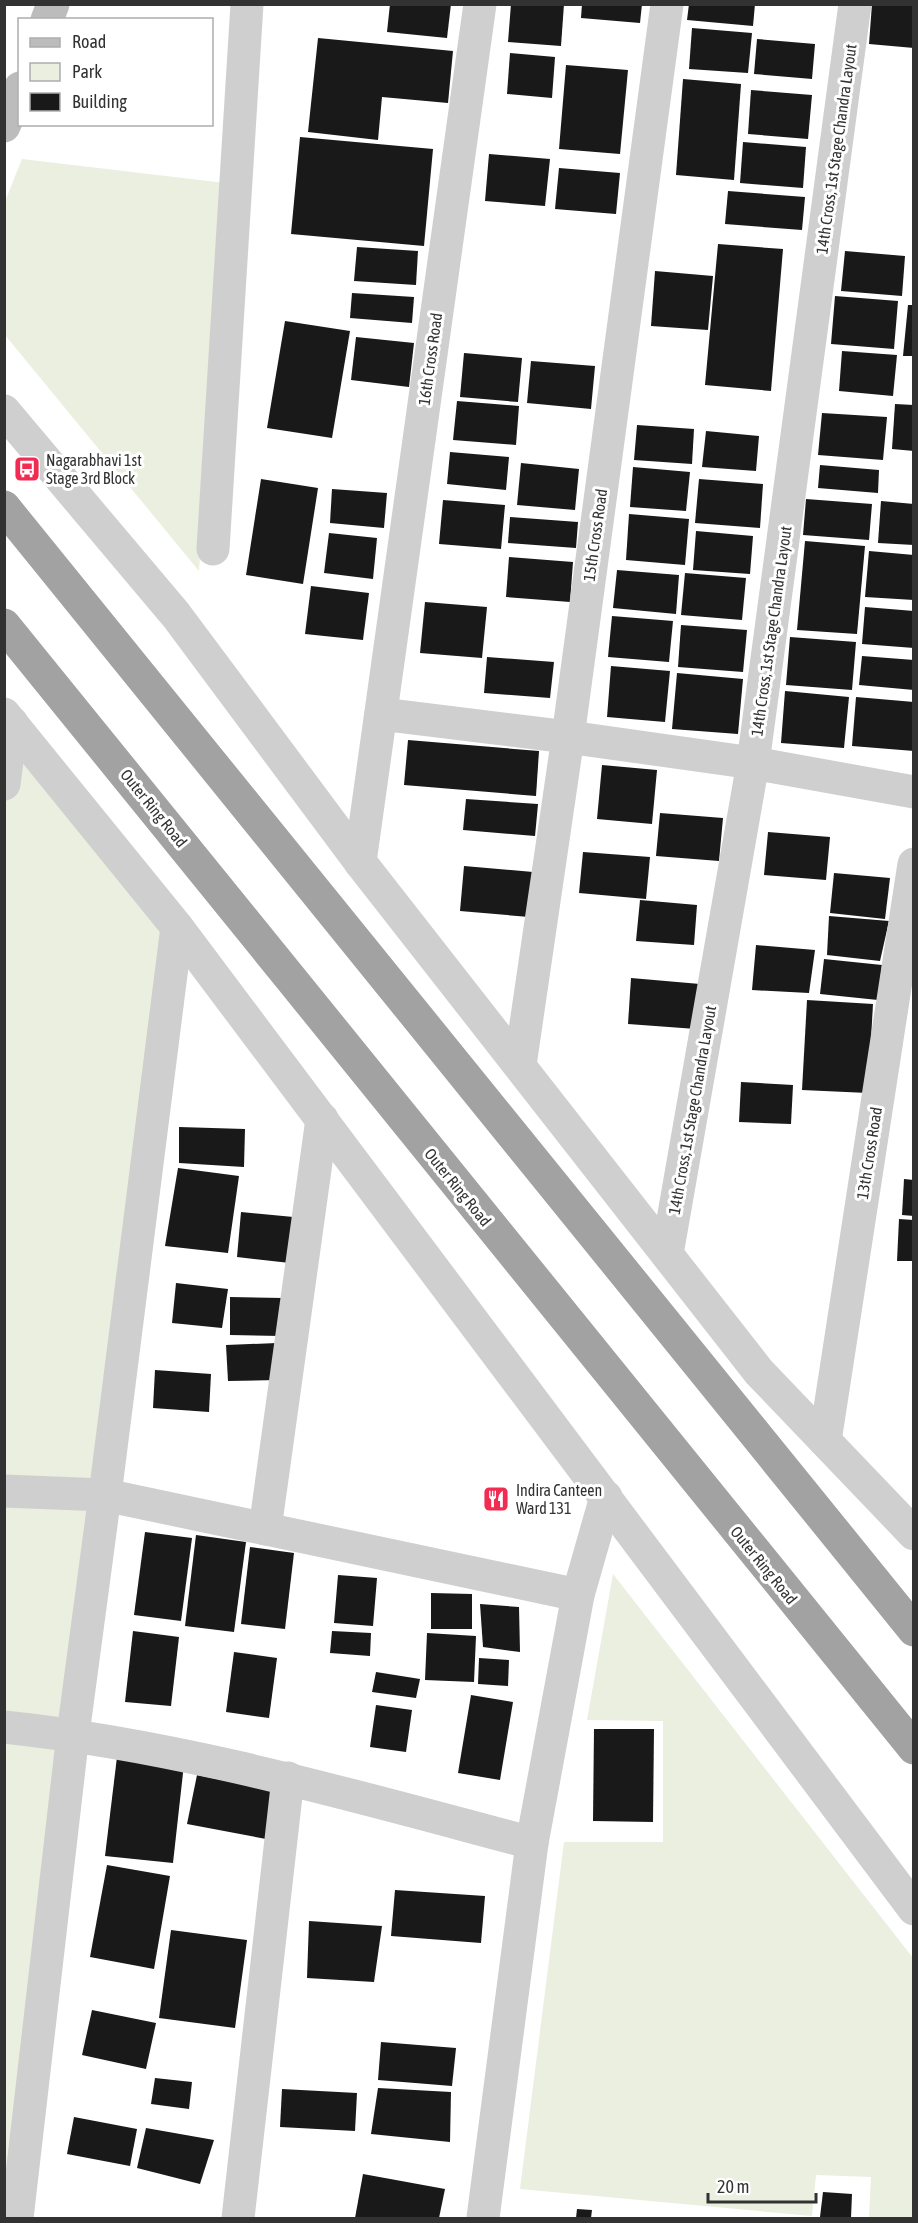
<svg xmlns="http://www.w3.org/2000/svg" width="918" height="2223" font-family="'Asap Condensed',sans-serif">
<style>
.green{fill:#eaefe0}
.building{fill:#191919}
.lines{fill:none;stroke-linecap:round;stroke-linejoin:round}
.minor{stroke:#cfcfcf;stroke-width:33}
.tertiary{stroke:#cfcfcf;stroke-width:33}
.secondary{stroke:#bcbcbc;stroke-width:33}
.trunk{stroke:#a2a2a2;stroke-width:33}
.labels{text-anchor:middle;stroke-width:6;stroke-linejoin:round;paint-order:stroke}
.street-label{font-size:16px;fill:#323232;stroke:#fff}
.poi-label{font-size:16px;fill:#323232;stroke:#fff;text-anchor:start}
</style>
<rect width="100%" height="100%" fill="#fff"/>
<!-- green -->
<g class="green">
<polygon points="22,159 225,183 199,571 5,335 4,204"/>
<polygon points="12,723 177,927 5,2218 4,784"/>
<polygon points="613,1574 913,1958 913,2218 869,2217 871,2177 816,2175 812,2216 520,2189 564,1842 663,1842 663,1721 587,1720"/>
</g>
<!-- building -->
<g class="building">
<polygon points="390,4 451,4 447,38 387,32"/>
<polygon points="511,4 564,4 561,46 508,42"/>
<polygon points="582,4 642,4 640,23 581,18"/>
<polygon points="689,4 755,4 753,26 687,20"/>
<polygon points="872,4 914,6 914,48 869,44"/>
<polygon points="692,28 752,33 748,73 689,69"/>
<polygon points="318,38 453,51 448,103 382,97 378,140 308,132"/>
<polygon points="757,39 815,44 812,79 754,74"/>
<polygon points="510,53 555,57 552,98 507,94"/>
<polygon points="566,65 628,70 620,154 559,149"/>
<polygon points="683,79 741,84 734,180 676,175"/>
<polygon points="751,90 812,95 808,139 748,134"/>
<polygon points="300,137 433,149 424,246 291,234"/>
<polygon points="743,142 806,147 803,188 740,183"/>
<polygon points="489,154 550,159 545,206 485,201"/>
<polygon points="559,168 620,173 616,214 555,209"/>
<polygon points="728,191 805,197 802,230 725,224"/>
<polygon points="718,244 783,249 771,391 705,385"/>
<polygon points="357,247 418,251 416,285 354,281"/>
<polygon points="845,251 905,256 902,296 841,291"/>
<polygon points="655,271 713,276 708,330 651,326"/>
<polygon points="352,293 414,297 412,323 350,318"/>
<polygon points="835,296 898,301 894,349 831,344"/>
<polygon points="908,305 914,305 914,356 903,356"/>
<polygon points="285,321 350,331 332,438 267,428"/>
<polygon points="356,337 414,343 409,387 351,380"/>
<polygon points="842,351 897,355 893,396 839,391"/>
<polygon points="464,353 522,358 518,402 460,397"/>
<polygon points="531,361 595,366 591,409 527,403"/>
<polygon points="457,401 519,406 516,445 453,440"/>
<polygon points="895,404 914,405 914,451 892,449"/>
<polygon points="822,413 887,417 883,460 818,455"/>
<polygon points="637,425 694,429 692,464 634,460"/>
<polygon points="706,431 759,436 756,471 702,467"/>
<polygon points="450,452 509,457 506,490 447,484"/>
<polygon points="521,463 579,469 575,510 517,505"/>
<polygon points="820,465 879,470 878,493 818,488"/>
<polygon points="633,467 690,472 686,511 630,507"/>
<polygon points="261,479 318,488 303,584 246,575"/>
<polygon points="699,479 763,484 760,528 695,523"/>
<polygon points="332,489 387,493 384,528 330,523"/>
<polygon points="806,499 872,504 869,540 803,535"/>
<polygon points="443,500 505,505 501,549 439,544"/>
<polygon points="881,501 914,504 914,545 878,543"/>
<polygon points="629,514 689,519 685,565 626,560"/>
<polygon points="510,517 578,522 576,548 508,543"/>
<polygon points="696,531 753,536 750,574 693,570"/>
<polygon points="329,533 377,538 373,579 324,573"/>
<polygon points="805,541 865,546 857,634 797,630"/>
<polygon points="869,551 914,555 914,600 865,597"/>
<polygon points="509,557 573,562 570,602 506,597"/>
<polygon points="617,570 679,575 676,614 613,608"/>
<polygon points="685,573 746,578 742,620 681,615"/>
<polygon points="311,586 369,593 363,640 305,634"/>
<polygon points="425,602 487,607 482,658 420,653"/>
<polygon points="865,607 914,611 914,648 862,644"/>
<polygon points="612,616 673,621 669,662 608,657"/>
<polygon points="681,625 747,630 743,672 678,667"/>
<polygon points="790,637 856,642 852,690 786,685"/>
<polygon points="862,656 914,660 914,690 859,685"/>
<polygon points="487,657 554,662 550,698 484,693"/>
<polygon points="611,666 670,671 665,722 607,717"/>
<polygon points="677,673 743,679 738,734 672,729"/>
<polygon points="785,691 849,697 844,748 781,743"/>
<polygon points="856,697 914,702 914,751 852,746"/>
<polygon points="408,740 539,751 536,796 404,785"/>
<polygon points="602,765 657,770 652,824 597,819"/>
<polygon points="466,799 538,804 535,836 463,830"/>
<polygon points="660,813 723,818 719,861 656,856"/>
<polygon points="768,832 830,837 826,880 764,875"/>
<polygon points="583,852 650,857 646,899 579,893"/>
<polygon points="464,866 533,872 529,917 460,911"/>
<polygon points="834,873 890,878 885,919 830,913"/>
<polygon points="640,900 697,905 694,945 636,941"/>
<polygon points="829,916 889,921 880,961 827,955"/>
<polygon points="756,945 815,950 809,993 752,990"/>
<polygon points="824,959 882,965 878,1000 820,994"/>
<polygon points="631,978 700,984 696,1029 628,1024"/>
<polygon points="807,1000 873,1004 868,1093 802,1090"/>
<polygon points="741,1082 793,1085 791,1124 739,1122"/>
<polygon points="179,1127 245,1129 244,1167 179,1163"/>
<polygon points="178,1168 239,1176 228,1253 165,1246"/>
<polygon points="904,1179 914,1180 914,1216 902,1215"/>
<polygon points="241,1212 304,1218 299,1264 237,1257"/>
<polygon points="899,1219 914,1220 914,1261 897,1261"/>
<polygon points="176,1283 228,1289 222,1328 172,1323"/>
<polygon points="230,1297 283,1298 282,1336 230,1335"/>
<polygon points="277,1343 278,1380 228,1381 226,1345"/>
<polygon points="155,1370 211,1374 209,1412 153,1408"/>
<polygon points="145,1532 192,1538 181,1621 134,1615"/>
<polygon points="196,1535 246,1542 234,1632 185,1626"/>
<polygon points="250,1547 294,1553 285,1629 241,1624"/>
<polygon points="338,1575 377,1578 373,1626 334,1623"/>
<polygon points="431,1593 472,1594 472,1629 431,1629"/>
<polygon points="480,1604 519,1607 520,1652 483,1647"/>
<polygon points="133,1631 179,1637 171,1706 125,1702"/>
<polygon points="332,1631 371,1633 370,1656 330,1653"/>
<polygon points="427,1633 476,1636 474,1682 425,1680"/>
<polygon points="234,1652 277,1658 269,1718 226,1712"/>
<polygon points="479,1658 509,1660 508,1686 478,1684"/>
<polygon points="376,1672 420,1679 416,1698 372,1692"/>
<polygon points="471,1695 513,1702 500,1780 458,1773"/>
<polygon points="376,1705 412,1710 406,1752 370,1747"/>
<polygon points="594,1729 654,1729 653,1822 593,1821"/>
<polygon points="117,1757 184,1764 173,1863 105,1856"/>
<polygon points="197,1775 276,1791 266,1839 187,1824"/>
<polygon points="107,1865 170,1876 154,1969 90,1957"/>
<polygon points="395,1890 485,1896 481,1943 391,1936"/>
<polygon points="309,1921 382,1926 374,1982 307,1978"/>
<polygon points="171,1930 247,1940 235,2028 159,2018"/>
<polygon points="92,2010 156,2023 146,2069 82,2055"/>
<polygon points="381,2042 456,2048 452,2086 378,2080"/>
<polygon points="155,2078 192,2082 189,2109 151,2104"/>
<polygon points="378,2088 451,2092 450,2142 371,2134"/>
<polygon points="282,2089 357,2093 355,2131 280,2127"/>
<polygon points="74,2117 137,2129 130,2166 67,2154"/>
<polygon points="146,2128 214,2140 200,2184 137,2168"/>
<polygon points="363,2174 445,2189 439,2218 355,2218"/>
<polygon points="823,2192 852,2194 851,2218 820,2217"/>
<polygon points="577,2209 592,2210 591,2218 576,2218"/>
</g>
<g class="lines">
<!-- minor -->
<g class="minor">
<polyline points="213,549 247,4"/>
<polyline points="381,714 568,737 753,763 914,792"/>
<polyline points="4,784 12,723"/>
<polyline points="360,862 480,4"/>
<polyline points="520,1065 568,737 667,4"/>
<polyline points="667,1254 753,763 855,4"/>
<polyline points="825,1441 914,864"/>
<polyline points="4,1491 105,1495 578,1595 532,1843 483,2218"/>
<polyline points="265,1529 322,1119"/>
<polyline points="578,1595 606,1497"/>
<path d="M4 1727C184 1746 358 1797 532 1843"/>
<polyline points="17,2218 73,1734 105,1495 177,927"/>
<polyline points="238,2218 288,1778"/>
</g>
<!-- tertiary -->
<g class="tertiary">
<polyline points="4,411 176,615 360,862 759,1372 914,1534"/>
<polyline points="4,714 177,927 914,1909"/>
</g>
<!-- secondary -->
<g class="secondary">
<polyline points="47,20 53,4"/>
<polyline points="4,126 20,88"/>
</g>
<!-- trunk -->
<g class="trunk">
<polyline points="4,507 914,1630"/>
<path d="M4 625C309 998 608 1376 914 1748"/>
</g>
</g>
<!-- icons -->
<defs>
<symbol id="bus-square" viewBox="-11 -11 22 22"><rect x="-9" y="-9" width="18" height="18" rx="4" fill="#f22b53" stroke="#fff"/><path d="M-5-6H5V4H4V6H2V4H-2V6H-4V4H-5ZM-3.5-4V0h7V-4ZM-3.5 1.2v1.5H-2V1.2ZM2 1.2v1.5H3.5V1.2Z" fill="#fff"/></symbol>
<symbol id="restaurant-square" viewBox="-11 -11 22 22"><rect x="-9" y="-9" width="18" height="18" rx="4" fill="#f22b53" stroke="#fff"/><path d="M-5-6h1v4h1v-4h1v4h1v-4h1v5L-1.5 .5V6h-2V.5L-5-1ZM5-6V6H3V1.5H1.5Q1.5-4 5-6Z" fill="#fff"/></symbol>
</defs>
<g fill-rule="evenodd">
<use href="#bus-square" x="12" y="454" width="30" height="30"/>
<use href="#restaurant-square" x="481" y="1484" width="30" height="30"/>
</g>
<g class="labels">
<!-- street labels -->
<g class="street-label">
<text transform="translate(836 149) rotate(-82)" y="6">14th Cross, 1st Stage Chandra Layout</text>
<text transform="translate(430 359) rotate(-82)" y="6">16th Cross Road</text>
<text transform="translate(595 535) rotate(-82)" y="6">15th Cross Road</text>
<text transform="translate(771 631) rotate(-82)" y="6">14th Cross, 1st Stage Chandra Layout</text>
<text transform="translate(154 808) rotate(51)" y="6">Outer Ring Road</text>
<text transform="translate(692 1110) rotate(-80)" y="6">14th Cross, 1st Stage Chandra Layout</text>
<text transform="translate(869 1153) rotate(-81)" y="6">13th Cross Road</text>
<text transform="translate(458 1187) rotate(51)" y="6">Outer Ring Road</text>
<text transform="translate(764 1565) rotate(51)" y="6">Outer Ring Road</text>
</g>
<!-- poi labels -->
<g class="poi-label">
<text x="46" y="466">Nagarabhavi 1st<tspan x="46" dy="18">Stage 3rd Block</tspan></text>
<text x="516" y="1496">Indira Canteen<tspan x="516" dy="18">Ward 131</tspan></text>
</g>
</g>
<!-- border -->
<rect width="918" height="2223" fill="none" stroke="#323232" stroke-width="12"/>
<!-- legend -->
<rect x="18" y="18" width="195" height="108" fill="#ffffff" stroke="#adadad" stroke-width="1.5"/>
<rect x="30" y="38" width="30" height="9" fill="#bcbcbc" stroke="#adadad" stroke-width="1.5"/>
<text x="72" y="48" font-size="18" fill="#323232">Road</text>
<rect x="30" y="63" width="30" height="18" fill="#eaefe0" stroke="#adadad" stroke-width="1.5"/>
<text x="72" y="78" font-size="18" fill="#323232">Park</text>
<rect x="30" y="93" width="30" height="18" fill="#191919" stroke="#adadad" stroke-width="1.5"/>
<text x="72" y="108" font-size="18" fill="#323232">Building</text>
<!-- scale -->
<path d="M708 2193v9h108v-9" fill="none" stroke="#323232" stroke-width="3"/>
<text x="717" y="2193" font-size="18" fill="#323232" stroke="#ffffff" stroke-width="4.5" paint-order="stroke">20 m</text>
</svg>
